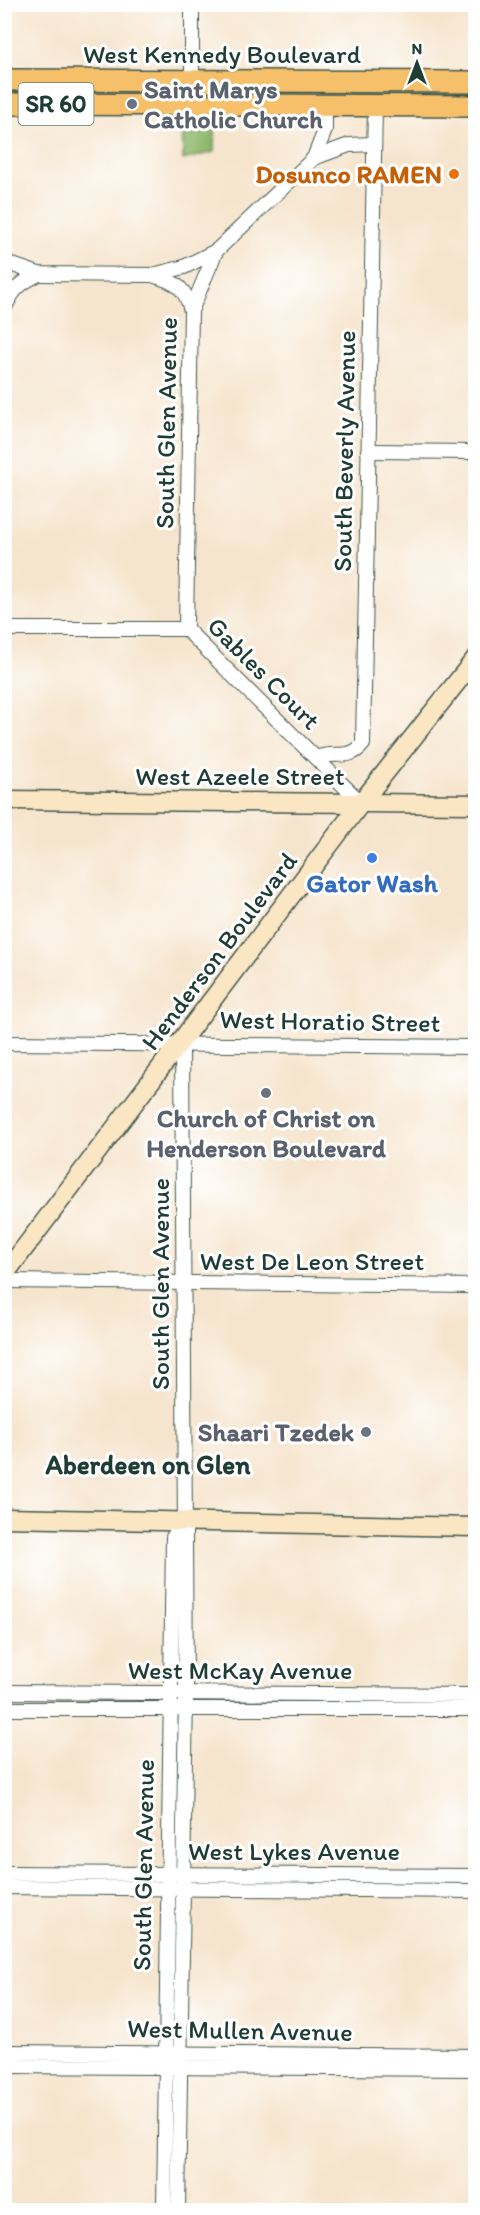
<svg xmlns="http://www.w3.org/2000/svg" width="480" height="2215" font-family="Itim,sans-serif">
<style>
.forest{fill:#8fb76d;stroke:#577a50;stroke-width:1.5}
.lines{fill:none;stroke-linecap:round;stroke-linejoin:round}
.street-casing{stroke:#3f564b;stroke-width:16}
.secondary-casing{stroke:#3f564b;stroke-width:21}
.primary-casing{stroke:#3f564b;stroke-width:24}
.street{stroke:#fff;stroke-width:14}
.secondary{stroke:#fbe6c4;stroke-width:18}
.primary{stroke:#f6c06b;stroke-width:21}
.worship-dot{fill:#6b7280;stroke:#fff;stroke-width:2}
.food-dot{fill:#e8710a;stroke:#fff;stroke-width:2}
.shop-dot{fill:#3f7fe0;stroke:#fff;stroke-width:2}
.labels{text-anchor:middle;stroke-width:6;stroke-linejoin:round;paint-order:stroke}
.shield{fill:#fff;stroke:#627771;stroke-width:1.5}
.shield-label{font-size:24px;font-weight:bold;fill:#1f3d34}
.street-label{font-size:26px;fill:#1f3d34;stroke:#fff}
.worship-label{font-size:26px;font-weight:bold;fill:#5b616d;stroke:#fff;text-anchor:start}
.food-label{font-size:26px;font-weight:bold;fill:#c56008;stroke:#fff;text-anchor:end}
.shop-label{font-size:26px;font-weight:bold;fill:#366cbe;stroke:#fff}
.neighbourhood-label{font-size:27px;font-weight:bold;fill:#1f3d34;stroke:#fff}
</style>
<rect width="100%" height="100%" fill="#fff"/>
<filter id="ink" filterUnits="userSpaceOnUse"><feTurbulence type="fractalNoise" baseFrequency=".0167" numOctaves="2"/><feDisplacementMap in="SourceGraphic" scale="12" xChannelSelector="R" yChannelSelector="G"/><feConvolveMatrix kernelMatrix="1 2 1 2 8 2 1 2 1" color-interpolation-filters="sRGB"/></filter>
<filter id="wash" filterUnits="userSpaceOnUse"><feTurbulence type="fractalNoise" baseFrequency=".008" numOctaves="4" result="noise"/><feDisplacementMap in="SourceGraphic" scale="24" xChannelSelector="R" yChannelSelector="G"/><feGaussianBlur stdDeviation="1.35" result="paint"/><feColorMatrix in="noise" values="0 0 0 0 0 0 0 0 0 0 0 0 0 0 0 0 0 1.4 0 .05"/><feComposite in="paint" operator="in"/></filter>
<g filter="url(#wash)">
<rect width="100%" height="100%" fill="#f6e5ce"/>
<!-- forest -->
<polygon class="forest" points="182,119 215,120 214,152 183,160"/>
</g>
<g filter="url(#ink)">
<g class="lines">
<defs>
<g id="street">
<polyline points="192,105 192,4"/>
<polyline points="314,158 349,145 374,144"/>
<polyline points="4,262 39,274 153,275 184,267 216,251"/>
<path d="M155 276C177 282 186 289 191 311"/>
<path d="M4 310C12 290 20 283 39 274"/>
<polyline points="368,451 476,452"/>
<polyline points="4,629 186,629 361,803"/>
<polyline points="186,629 191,311 216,251 314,158 325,130 325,105"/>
<path d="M316 758C334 750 349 762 363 744L375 106"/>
<polyline points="4,1043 476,1047"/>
<polyline points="4,1281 476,1286"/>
<polyline points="4,1692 476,1695"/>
<polyline points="4,1709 476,1709"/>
<polyline points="4,1873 476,1876"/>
<polyline points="4,1887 476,1891"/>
<polyline points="4,2052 476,2056"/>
<polyline points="4,2066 476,2069"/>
<polyline points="164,2210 173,1537 183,1524"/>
<polyline points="178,2210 186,1694 182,1043"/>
</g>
<g id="secondary">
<polyline points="4,800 476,804"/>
<polyline points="4,1275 361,803 476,658"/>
<polyline points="4,1518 476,1527"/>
</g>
<g id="primary">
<polyline points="4,80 476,82"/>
<polyline points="4,104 476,106"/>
</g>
</defs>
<!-- street casing -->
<use href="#street" class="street-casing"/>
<!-- secondary casing -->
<use href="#secondary" class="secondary-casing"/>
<!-- primary casing -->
<use href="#primary" class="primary-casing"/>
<!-- street -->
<use href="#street" class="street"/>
<!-- secondary -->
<use href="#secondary" class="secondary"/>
<!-- primary -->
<use href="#primary" class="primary"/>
</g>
</g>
<!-- markers -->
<g class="worship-dot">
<circle cx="132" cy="104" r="6"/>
<circle cx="266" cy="1093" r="6"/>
<circle cx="366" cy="1432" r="6"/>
</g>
<circle class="food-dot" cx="454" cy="174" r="6"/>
<circle class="shop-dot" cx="372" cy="858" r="6"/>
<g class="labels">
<!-- shield labels -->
<rect class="shield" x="18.5" y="83" width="75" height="42" rx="4.5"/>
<g class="shield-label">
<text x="56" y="112">SR 60</text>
</g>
<!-- street labels -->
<g class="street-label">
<text x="222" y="63">West Kennedy Boulevard</text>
<text transform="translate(166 423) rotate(-89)" y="9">South Glen Avenue</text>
<text transform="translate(344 451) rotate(-89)" y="9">South Beverly Avenue</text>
<text transform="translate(264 673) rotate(45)" y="9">Gables Court</text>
<text x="240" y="785">West Azeele Street</text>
<text transform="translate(219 951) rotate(-53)" y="9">Henderson Boulevard</text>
<text transform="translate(330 1021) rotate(1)" y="9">West Horatio Street</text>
<text x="312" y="1270">West De Leon Street</text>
<text transform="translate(160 1284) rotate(-90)" y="9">South Glen Avenue</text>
<text x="240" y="1679">West McKay Avenue</text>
<text x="294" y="1860">West Lykes Avenue</text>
<text transform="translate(143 1865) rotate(-89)" y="9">South Glen Avenue</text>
<text transform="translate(240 2030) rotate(1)" y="9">West Mullen Avenue</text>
</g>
<!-- worship labels -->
<g class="worship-label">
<text x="144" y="98">Saint Marys<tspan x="144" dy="30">Catholic Church</tspan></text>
<text x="266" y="1127" text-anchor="middle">Church of Christ on<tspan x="266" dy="30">Henderson Boulevard</tspan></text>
<text x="354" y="1441" text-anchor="end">Shaari Tzedek</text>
</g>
<!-- food labels -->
<g class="food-label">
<text x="442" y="183">Dosunco RAMEN</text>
</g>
<!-- shop labels -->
<g class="shop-label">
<text x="372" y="892">Gator Wash</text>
</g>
<!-- neighbourhood labels -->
<g class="neighbourhood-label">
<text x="148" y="1474">Aberdeen on Glen</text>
</g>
</g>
<!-- margin -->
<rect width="480" height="2215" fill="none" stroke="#fff" stroke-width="24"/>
<!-- north arrow -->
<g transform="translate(417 63)" stroke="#ffffff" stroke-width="4.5" paint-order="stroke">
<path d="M0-4.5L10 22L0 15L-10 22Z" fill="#1f3d34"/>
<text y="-9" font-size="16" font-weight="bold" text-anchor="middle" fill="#1f3d34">N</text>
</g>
</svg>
